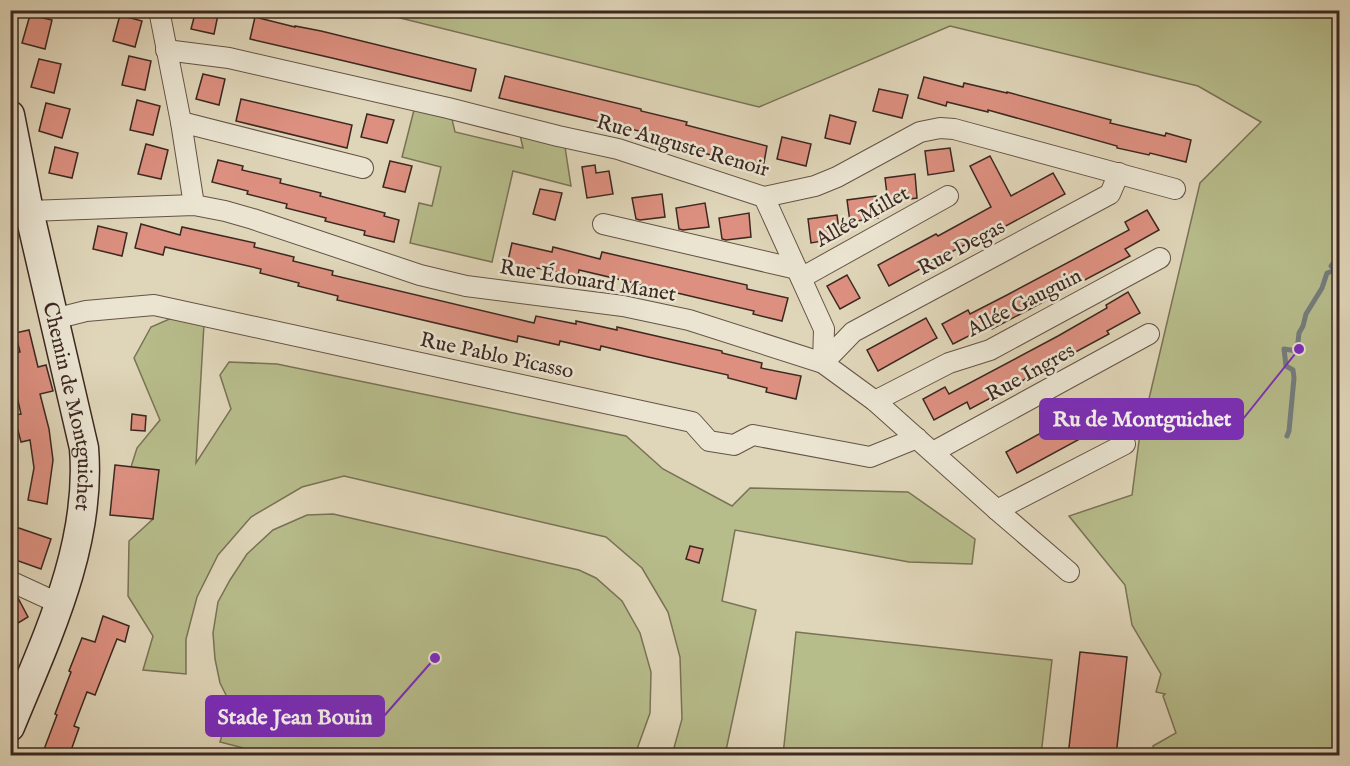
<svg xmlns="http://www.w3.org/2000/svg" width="1350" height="766" font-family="'IM FELL English',serif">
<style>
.green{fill:#b7bc8b;stroke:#7a7256;stroke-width:1.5}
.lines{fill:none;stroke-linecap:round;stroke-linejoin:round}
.stream{stroke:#747d7d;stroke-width:5}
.building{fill:#dd9080;stroke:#3c2821;stroke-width:1.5}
.street-casing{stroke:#655347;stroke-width:22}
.secondary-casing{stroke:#3c2821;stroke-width:31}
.street{stroke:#eae4d1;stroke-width:20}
.secondary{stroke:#eae4d1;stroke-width:28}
.labels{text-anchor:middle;stroke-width:5;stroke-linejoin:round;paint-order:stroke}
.street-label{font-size:21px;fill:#3c2821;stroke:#eae4d1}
.leader{fill:none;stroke:#7b2cbf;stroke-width:2}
.callout-dot{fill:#7b2cbf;stroke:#eae4d1;stroke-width:2}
.callout{fill:#7b2cbf;stroke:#7b2cbf;stroke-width:2}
.callout-label{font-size:22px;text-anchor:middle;font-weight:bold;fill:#fff}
</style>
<rect width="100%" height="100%" fill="#dfd5b8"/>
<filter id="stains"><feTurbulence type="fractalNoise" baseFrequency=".00333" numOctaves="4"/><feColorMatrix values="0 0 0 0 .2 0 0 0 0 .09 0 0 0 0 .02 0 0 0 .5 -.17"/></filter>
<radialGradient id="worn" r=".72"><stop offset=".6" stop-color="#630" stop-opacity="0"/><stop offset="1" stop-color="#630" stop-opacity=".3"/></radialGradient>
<!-- green -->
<g class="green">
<polygon points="372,11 1339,11 1339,755 1155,755 1153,746 1176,733 1163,696 1165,694 1156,692 1161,674 1132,625 1125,585 1069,516 1132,495 1139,441 1200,183 1261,122 1198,86 950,26 759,107"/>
<polygon points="414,110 452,119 455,132 523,148 520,135 565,147 571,186 513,171 492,262 410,243 419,203 432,206 441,167 402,157"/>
<polygon points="174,317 204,324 196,463 231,409 220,375 229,362 277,364 626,436 663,469 732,506 750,488 908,492 975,539 972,564 909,562 735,530 722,601 756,610 725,755 672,755 682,719 680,657 668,612 642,568 606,537 344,476 302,487 251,517 218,555 197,597 186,639 186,674 143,670 153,636 128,596 129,541 153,519 131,467 137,448 160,420 134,358 151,327"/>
<polygon points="333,514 579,570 596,578 622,601 640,633 651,672 650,713 637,749 632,755 275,756 220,742 231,705 220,683 215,659 213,633 218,602 230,580 247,554 273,530 307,515"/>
<polygon points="796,632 1052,660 1041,755 783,755"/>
</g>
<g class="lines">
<!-- stream -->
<polyline class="stream" points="1287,436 1289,431 1294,378 1293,370 1286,366 1284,349 1297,351 1299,333 1303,326 1306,314 1322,288 1327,273 1333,271 1333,268 1331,266 1335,261 1340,261"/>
</g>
<!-- building -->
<g class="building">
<polygon points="196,10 219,10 214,34 191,29"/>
<polygon points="30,15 52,20 45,49 22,43"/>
<polygon points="120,15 142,21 135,47 113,41"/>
<polygon points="255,17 295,27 295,26 321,31 476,69 471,91 332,58 250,39"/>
<polygon points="129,56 151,61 145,90 122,85"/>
<polygon points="39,59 61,64 54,93 31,87"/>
<polygon points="203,74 225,79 219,105 196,99"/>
<polygon points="505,76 641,109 641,111 687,122 686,125 767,146 763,168 691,150 692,147 652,137 652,134 499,98"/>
<polygon points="924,77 963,87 964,83 1007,93 1007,92 1111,120 1110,123 1165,136 1166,133 1191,140 1186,162 1150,153 1149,155 1117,148 1117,146 988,110 988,112 947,102 946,106 918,98"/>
<polygon points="879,89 908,95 902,118 873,111"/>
<polygon points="241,99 352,125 347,148 236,121"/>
<polygon points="137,100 160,106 153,135 130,130"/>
<polygon points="46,103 70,109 62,138 39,131"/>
<polygon points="367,114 394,120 387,143 361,137"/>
<polygon points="830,115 856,122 850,144 825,138"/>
<polygon points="782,137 811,144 806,166 777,159"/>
<polygon points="146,144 168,150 161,179 138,174"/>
<polygon points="55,147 78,153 72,178 49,173"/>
<polygon points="950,148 954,171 928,175 925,151"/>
<polygon points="990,156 1011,196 1053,173 1065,194 967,247 966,244 889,286 878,265 936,234 938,236 991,207 970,166"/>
<polygon points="218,160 243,166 242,170 281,179 280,183 321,193 320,196 385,213 384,216 399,220 394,242 364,235 365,231 325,221 326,218 286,208 287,204 247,194 248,191 212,182"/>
<polygon points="390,161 412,166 405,192 383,187"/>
<polygon points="595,165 596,173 609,171 613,194 587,198 582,167"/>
<polygon points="915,174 917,198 888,202 885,178"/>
<polygon points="540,189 562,193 555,220 533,214"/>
<polygon points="662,194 665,217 640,220 636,219 632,198"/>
<polygon points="876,196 878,218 850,222 847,200"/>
<polygon points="705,203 709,227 683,230 679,229 676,208"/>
<polygon points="1147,210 1159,230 1125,249 1130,256 992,329 990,325 953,344 942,324 968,310 970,314 1007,295 1129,230 1125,222"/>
<polygon points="749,213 751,237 726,240 722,239 719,218"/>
<polygon points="837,215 840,238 811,243 808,219"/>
<polygon points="141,224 180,235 182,227 255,243 254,247 294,257 293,261 333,271 332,275 534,323 536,316 576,324 576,321 617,330 617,327 722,351 722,353 762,363 761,368 801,376 796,399 766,392 767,388 728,378 728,375 648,357 601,346 600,350 560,341 559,345 518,336 517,342 337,300 338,296 298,286 299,283 260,273 261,269 165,247 163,255 135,248"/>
<polygon points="98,226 127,233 122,256 93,249"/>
<polygon points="512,243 552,252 553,247 600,259 602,252 747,285 747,289 788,298 782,321 753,314 754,311 579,270 578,276 537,268 536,272 507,265"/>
<polygon points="847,275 860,298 840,309 827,286"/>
<polygon points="1128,292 1140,313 1107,331 1109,334 970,409 967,402 934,420 923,399 945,387 949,394 1058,336 1107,308 1106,305"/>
<polygon points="926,318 937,338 878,371 867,350"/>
<polygon points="29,330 38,367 46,365 53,391 40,394 49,429 53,460 47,504 28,500 34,468 30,440 21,442 14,415 21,414 12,374 13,373 10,354 20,352 15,333"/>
<polygon points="1084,399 1089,407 1101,400 1113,421 1017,473 1006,452 1072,416 1068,408"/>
<polygon points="132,414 146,416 145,431 131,430"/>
<polygon points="115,465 159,470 153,519 110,515"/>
<polygon points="10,525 51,539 41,569 10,558"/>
<polygon points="690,546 703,549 699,563 686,559"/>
<polygon points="10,594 18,598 28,617 10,628"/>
<polygon points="103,616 129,626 125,642 117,639 95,695 87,692 74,726 79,728 69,756 52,756 43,752 57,715 55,714 71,672 69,671 82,638 95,642"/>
<polygon points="1080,652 1127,657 1116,756 1068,756"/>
</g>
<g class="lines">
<defs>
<g id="street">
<polyline points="159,10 181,122 194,205"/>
<polyline points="166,50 229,58 448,108 558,136 618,149 764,197 815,186 837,177 920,132 940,128 954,129 1175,189"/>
<polyline points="181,122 363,168"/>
<polyline points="764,197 824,329 823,363"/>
<polyline points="29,211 194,205 225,211 253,219 420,275 466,286 623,306 689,320 823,363 875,401 997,510 1069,572"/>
<polyline points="603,224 797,269"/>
<polyline points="801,278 948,196"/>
<polyline points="54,319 86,311 154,305 692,422 709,441 734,445 753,435 870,457 917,438"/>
<polyline points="823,363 853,332 1110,194 1119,173"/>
<polyline points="875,401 949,363 990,350 1160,258"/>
<polyline points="933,452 1149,334"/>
<polyline points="997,510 1125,444"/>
<polyline points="10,581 60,604"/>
</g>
<g id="secondary">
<path id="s1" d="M10 115 29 211 84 448C92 546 46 639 10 727"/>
</g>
</defs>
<!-- street casing -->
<use href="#street" class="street-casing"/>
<!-- secondary casing -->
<use href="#secondary" class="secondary-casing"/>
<!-- street -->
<use href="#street" class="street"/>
<!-- secondary -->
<use href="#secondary" class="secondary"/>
</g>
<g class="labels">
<!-- street labels -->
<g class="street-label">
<text transform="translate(683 145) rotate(16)" y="7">Rue Auguste Renoir</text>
<text transform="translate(862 216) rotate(-29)" y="7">Allée Millet</text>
<text transform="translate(961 247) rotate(-28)" y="7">Rue Degas</text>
<text transform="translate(588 280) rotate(9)" y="7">Rue Édouard Manet</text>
<text transform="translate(1024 302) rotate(-27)" y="7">Allée Gauguin</text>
<text transform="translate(497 355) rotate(12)" y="7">Rue Pablo Picasso</text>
<text transform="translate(1030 372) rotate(-29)" y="7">Rue Ingres</text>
<text dy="7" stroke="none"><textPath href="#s1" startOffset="298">Chemin de Montguichet</textPath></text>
</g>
</g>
<!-- callouts -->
<path class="leader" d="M1299 349L1243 419M435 658L384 716"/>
<g class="callout-dot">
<circle cx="1299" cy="349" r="6"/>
<circle cx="435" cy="658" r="6"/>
</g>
<g class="callout">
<rect x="1040" y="399" width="203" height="40" rx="6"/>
<rect x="206" y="696" width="178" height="40" rx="6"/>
</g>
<g class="callout-label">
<text x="1142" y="426">Ru de Montguichet</text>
<text x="295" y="724">Stade Jean Bouin</text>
</g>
<!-- margin -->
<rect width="1350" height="766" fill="none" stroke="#dfd5b8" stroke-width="36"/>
<rect x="12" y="12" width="1326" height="742" fill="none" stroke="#3c2821" stroke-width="3"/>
<rect x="18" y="18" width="1314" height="730" fill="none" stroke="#3c2821" stroke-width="1.5"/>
<rect width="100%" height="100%" filter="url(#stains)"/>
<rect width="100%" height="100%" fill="url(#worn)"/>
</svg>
